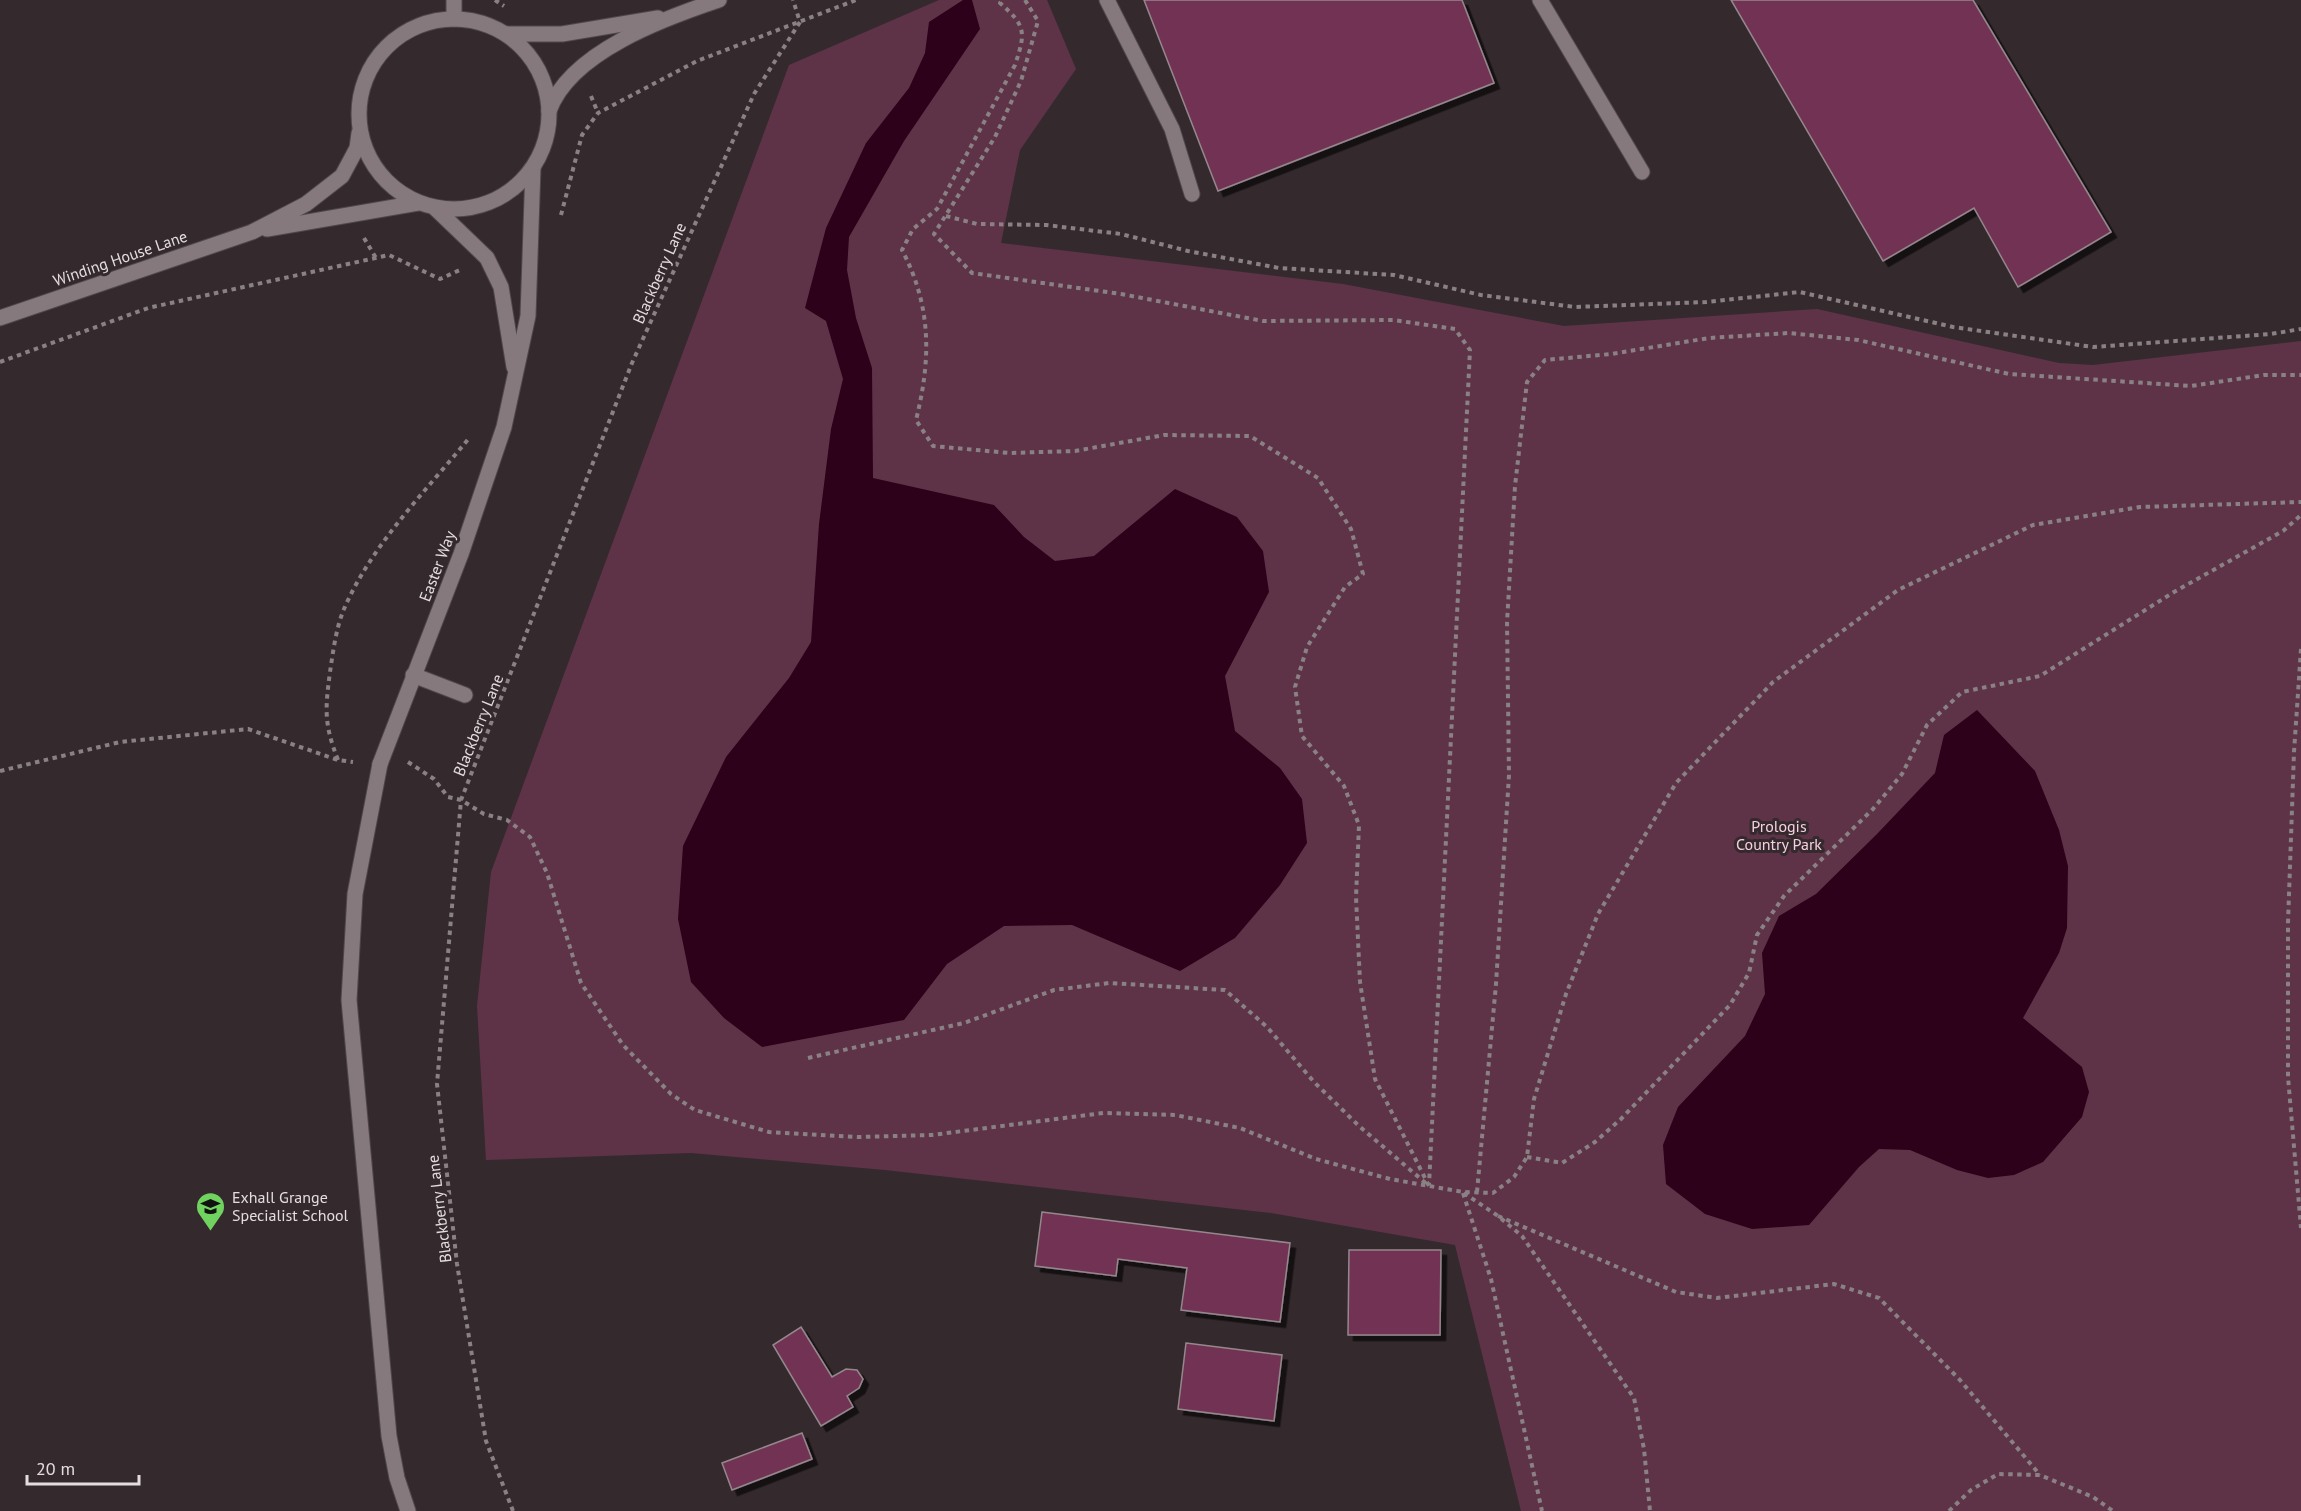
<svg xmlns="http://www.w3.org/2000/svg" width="2301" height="1511" font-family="'PT Sans',sans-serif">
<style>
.green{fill:#5e3347}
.water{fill:#2d011a}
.building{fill:#723352;stroke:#94888d;stroke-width:1.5;filter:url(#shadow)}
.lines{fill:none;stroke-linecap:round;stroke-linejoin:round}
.service-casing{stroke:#50484b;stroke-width:17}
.minor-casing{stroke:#50484b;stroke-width:17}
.path{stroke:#898184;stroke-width:4;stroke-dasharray:4.5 4.5;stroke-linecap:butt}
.service{stroke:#85797e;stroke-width:15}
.minor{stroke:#85797e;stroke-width:15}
.labels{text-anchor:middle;stroke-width:6;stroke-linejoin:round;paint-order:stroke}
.street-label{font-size:16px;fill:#e4dde0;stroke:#342a2e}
.park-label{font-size:16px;fill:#f8cfe0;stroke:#342a2e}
.poi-label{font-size:16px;fill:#e4dde0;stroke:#342a2e;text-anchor:start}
</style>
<defs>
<filter id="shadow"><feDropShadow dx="5.5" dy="5.5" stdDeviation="0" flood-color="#0009"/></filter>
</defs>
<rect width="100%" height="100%" fill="#342a2e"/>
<!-- green -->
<polygon class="green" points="939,0 1047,0 1076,69 1020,150 1001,243 1343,284 1564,326 1817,309 2059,363 2093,365 2301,341 2301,1511 1521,1511 1455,1245 1271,1213 885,1170 691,1153 486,1160 477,1006 491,872 789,65"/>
<!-- water -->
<g class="water">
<polygon points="963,0 972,0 980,29 904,141 849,237 847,270 856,318 872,368 873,478 994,505 1024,537 1055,561 1094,556 1175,489 1237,517 1263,551 1269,592 1225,676 1235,731 1280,768 1302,799 1307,843 1280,885 1235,938 1180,971 1072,925 1004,926 947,964 904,1020 762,1047 724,1018 691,982 678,919 683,846 726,757 789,678 811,642 819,524 831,429 843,379 826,321 805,308 826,228 866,143 909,88 925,53 929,22"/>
<polygon points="1977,710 2035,771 2059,830 2068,866 2067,928 2059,953 2023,1018 2082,1067 2089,1092 2082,1117 2043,1162 2014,1175 1988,1178 1957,1170 1910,1150 1879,1149 1859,1167 1809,1225 1752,1229 1705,1214 1666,1184 1663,1145 1678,1107 1745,1036 1765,994 1762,953 1779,916 1816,894 1877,834 1935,773 1944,735"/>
</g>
<!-- building -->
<g class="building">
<polygon points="1144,0 1462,0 1494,83 1218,191"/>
<polygon points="1731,0 1973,0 2111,232 2018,287 1974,208 1883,261"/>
<polygon points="1042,1212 1290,1243 1280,1322 1181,1310 1187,1268 1118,1259 1116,1276 1035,1266"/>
<polygon points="1349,1250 1441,1250 1440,1335 1348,1335"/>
<polygon points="801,1327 832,1377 846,1369 857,1370 863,1379 859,1388 847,1396 853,1407 821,1426 773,1345"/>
<polygon points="1186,1343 1282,1355 1274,1421 1178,1409"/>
<polygon points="802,1433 812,1459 732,1490 722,1463"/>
</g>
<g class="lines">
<defs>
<g id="service">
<polyline points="1107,0 1172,129 1192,194"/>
<polyline points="1540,0 1642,172"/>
<polyline points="454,19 454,0"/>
<polyline points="380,764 355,894 349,1000 389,1436 397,1478 408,1511"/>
</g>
<g id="minor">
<circle cx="454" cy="114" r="95"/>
<polyline points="507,34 562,34 658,18"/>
<path d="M549 111C570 52 665 18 719 0"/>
<polyline points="435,208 487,258 501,287 514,367"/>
<polyline points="267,229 418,203"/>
<polyline points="0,318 252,232 306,204 342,176 357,148 359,133"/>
<polyline points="413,675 465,695"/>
<polyline points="380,764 461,554 504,427 528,316 533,168"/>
</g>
</defs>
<!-- service casing -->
<use href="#service" class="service-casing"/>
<!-- minor casing -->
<use href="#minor" class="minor-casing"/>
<!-- path -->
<g class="path">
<polyline points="495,0 504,6"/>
<polyline points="1025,0 1038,21 1021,81 995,137 934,234 972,273 1121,294 1263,321 1393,320 1455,329 1470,350 1429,1185"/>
<polyline points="591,96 598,113"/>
<polyline points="561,215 582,135 598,113 697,61 856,0"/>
<polyline points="946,216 977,224 1046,225 1121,234 1188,251 1279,268 1394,275 1481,295 1575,307 1706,302 1800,292 1953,327 2093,347 2271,334 2301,329"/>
<polyline points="364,238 376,258"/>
<polyline points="0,362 148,308 389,255 440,279 462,269"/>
<polyline points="2301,649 2294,752 2288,923 2288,1077 2301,1228"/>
<path d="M338 760C324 724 325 710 330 672 333 652 336 628 344 609 372 544 426 491 470 437"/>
<polyline points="408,762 434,779 448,797 461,800 484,814 507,820 530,837 547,873 581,983 623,1045 671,1094 695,1110 769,1132 857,1137 932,1135 1103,1113 1175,1115 1240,1128 1316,1159 1390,1179 1463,1192 1493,1193 1514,1177 1527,1157 1534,1099 1566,994 1598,914 1676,783 1773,682 1898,590 2033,525 2140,507 2301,502"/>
<polyline points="0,771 120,742 248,729 338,760 353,762"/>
<path d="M808 1058 964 1023 1054 990 1109 983 1225 990 1267 1027 1314 1082 1359 1126 1429 1186 1375 1079 1360 982 1356 897 1359 825 1344 786 1302 736 1295 687 1307 647 1345 587 1363 574 1351 529 1318 478 1250 436 1164 435 1075 451 1009 453 933 446 916 420C931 360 932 307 902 250L913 229 937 209 1015 65C1026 32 1026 26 1000 3L1002 0"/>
<polyline points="1527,1157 1562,1163 1595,1142 1621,1119 1730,1005 1749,973 1757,935 1784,896 1873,809 1902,774 1927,725 1962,692 2040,676 2174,592 2283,531 2301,515"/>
<polyline points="1477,1192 1496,984 1509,775 1507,622 1515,486 1527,382 1545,360 1611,354 1709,338 1789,333 1858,340 2009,374 2191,386 2264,375 2301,375"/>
<polyline points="1463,1193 1491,1279 1542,1511"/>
<polyline points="1464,1193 1498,1216 1522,1236 1634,1398 1644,1449 1650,1511"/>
<polyline points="1498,1216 1676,1292 1717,1298 1834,1284 1879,1298 1960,1380 2040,1475"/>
<polyline points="513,1511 486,1441 457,1264 437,1084 461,800 632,363 754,94 800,22 793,0"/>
<polyline points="1949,1511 1971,1490 1998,1474 2040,1475 2093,1497 2113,1511"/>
</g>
<!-- service -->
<use href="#service" class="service"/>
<!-- minor -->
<use href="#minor" class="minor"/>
</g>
<!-- icons -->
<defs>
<symbol id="school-pin" viewBox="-11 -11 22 30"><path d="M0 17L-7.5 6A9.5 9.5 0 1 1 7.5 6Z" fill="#70d35f" stroke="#342a2e"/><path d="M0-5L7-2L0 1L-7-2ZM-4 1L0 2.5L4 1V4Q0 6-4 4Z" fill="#111"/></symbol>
</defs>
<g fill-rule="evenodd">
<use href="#school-pin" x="194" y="1190" width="33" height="45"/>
</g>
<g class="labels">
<!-- street labels -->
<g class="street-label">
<text transform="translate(120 258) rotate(-19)" y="6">Winding House Lane</text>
<text transform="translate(659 273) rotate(-66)" y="6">Blackberry Lane</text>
<text transform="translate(437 566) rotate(-69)" y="6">Easter Way</text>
<text transform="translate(478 725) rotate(-68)" y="6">Blackberry Lane</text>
<text transform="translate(439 1209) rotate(-97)" y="6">Blackberry Lane</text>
</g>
<!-- park labels -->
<g class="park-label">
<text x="1779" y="832">Prologis<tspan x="1779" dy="18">Country Park</tspan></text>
</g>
<!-- poi labels -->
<g class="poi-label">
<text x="232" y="1203">Exhall Grange<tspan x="232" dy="18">Specialist School</tspan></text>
</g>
</g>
<!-- scale -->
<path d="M27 1475v9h112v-9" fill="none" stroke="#e4dde0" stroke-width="3"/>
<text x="36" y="1475" font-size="18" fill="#e4dde0" stroke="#342a2e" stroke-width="4.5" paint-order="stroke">20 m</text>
</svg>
